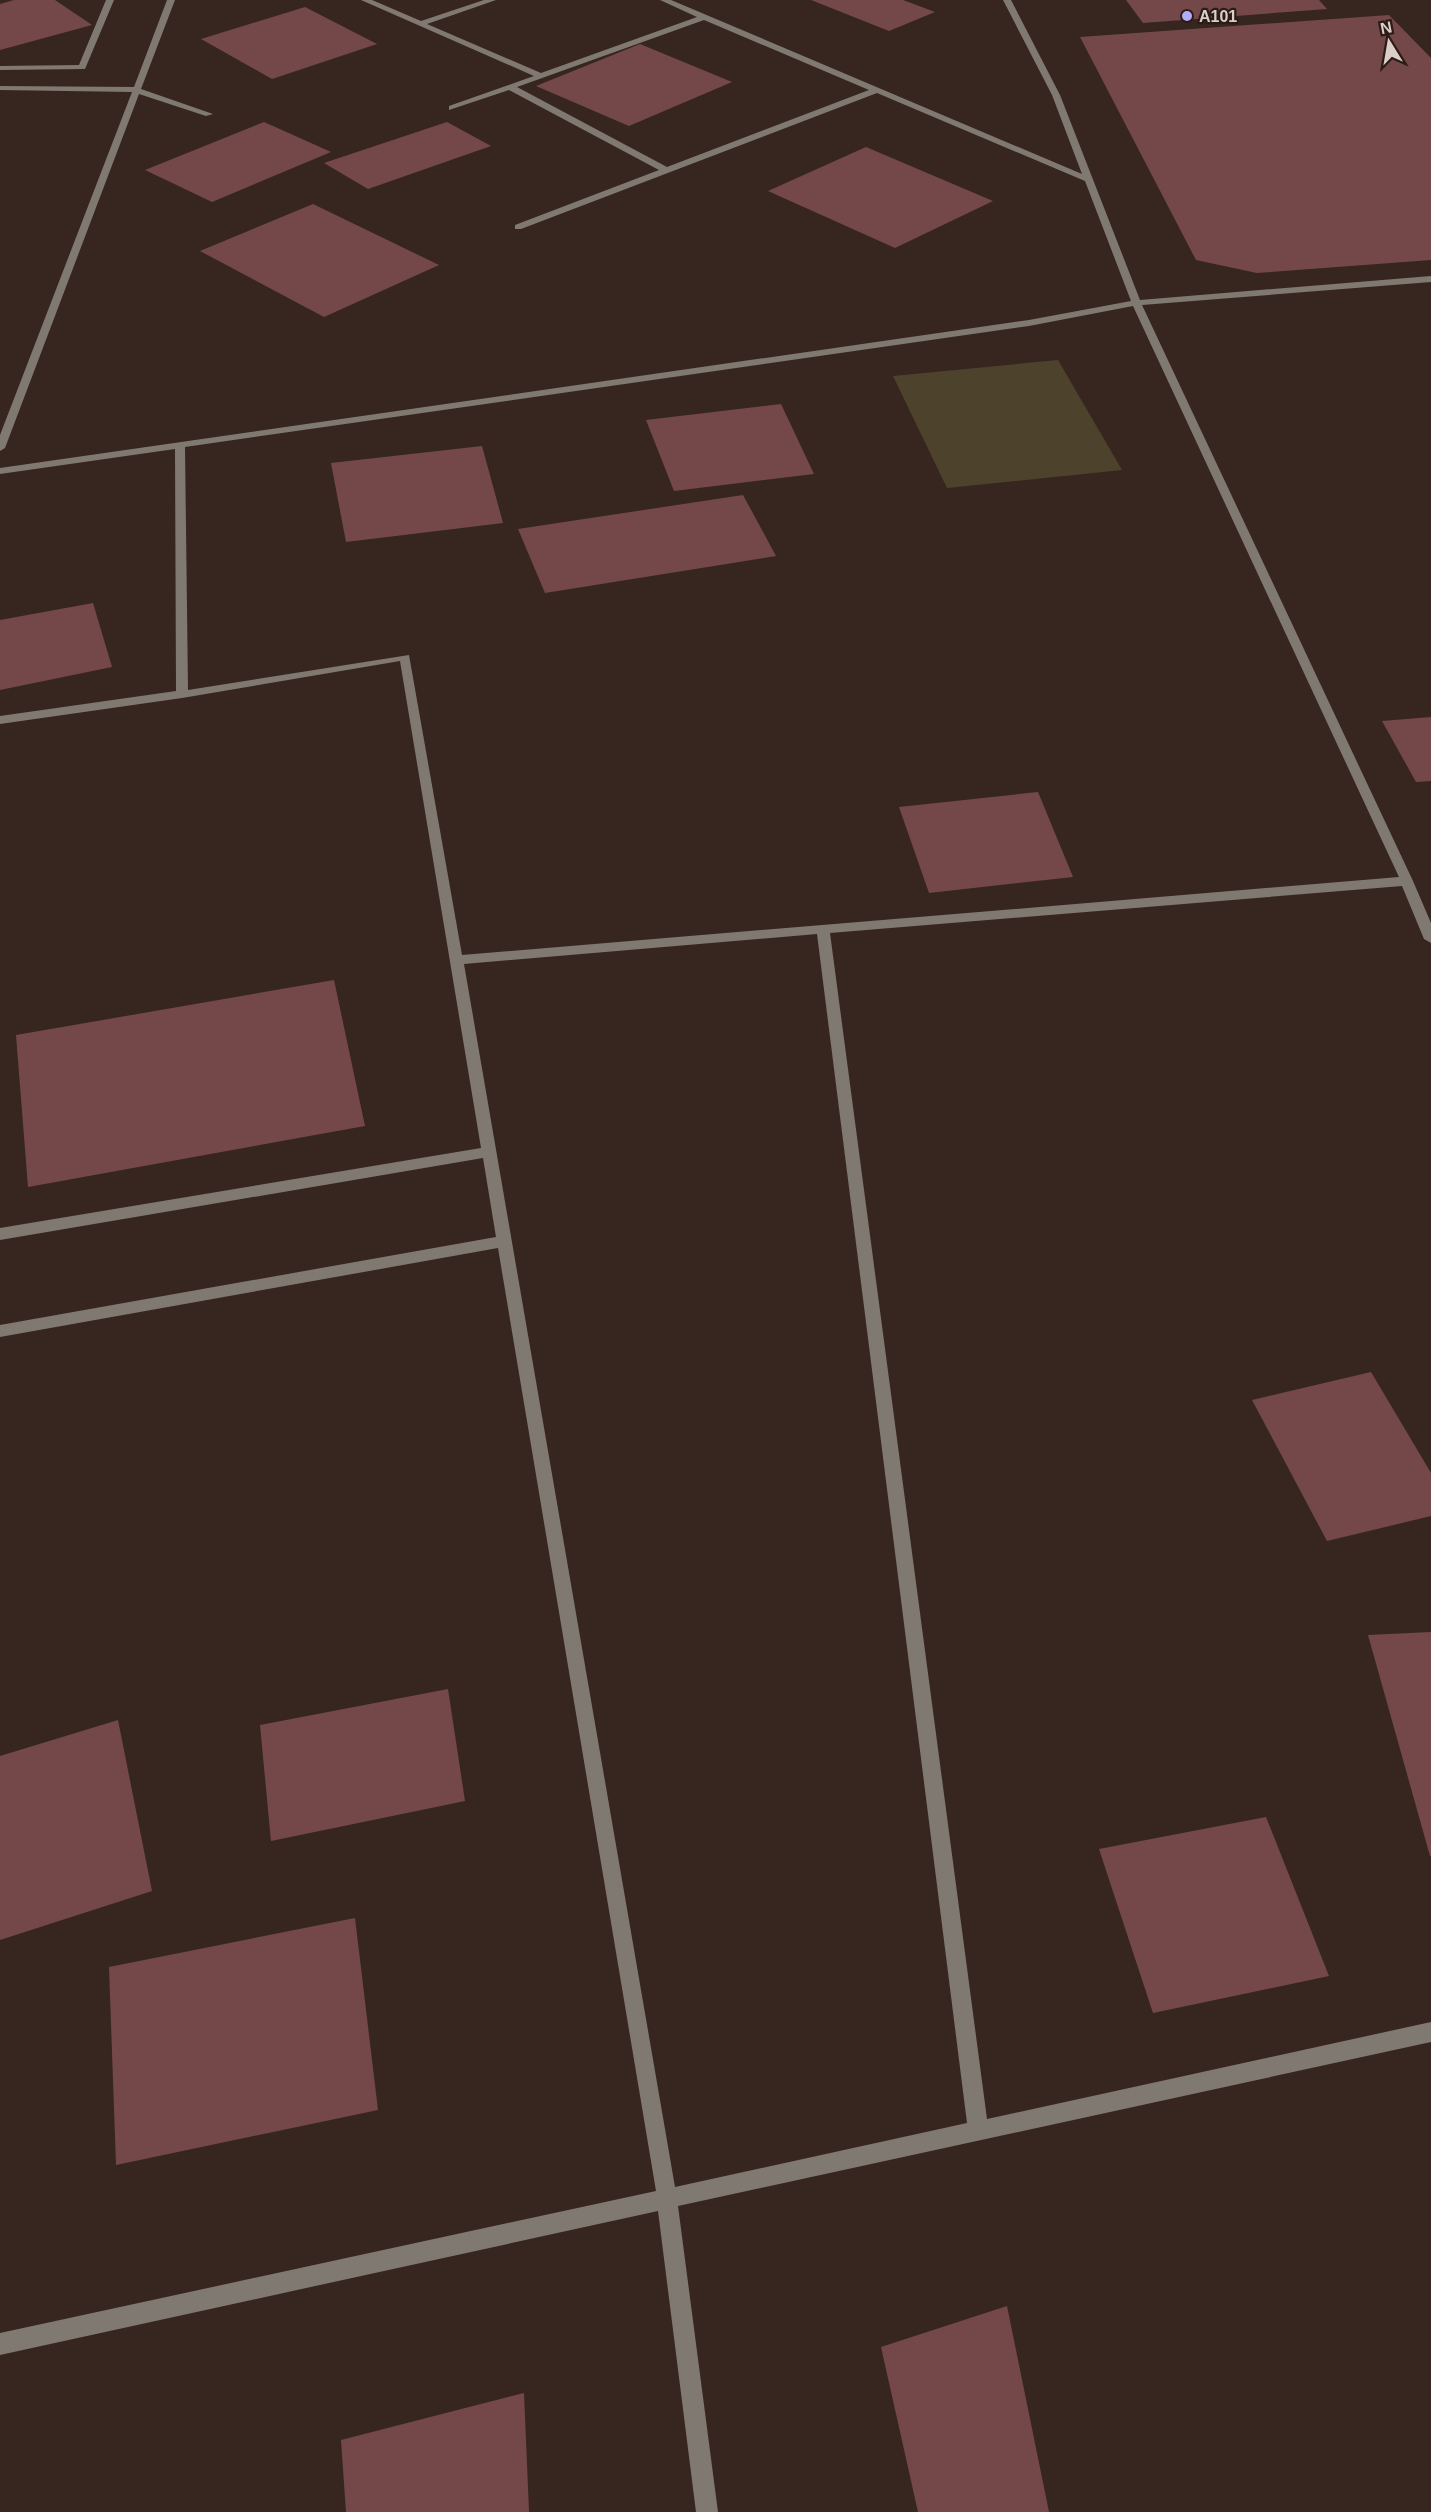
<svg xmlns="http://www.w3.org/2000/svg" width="1431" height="2512" font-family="Arial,sans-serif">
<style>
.green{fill:#4d432c}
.building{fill:#744849}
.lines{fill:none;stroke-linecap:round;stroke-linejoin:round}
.minor{fill:#807972;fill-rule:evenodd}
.poi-dot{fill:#b3acf9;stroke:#2d1c16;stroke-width:2}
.labels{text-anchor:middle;stroke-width:4.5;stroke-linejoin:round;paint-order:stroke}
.far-poi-label{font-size:16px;font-weight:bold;fill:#dbcfcb;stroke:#2d1c16;text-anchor:start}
</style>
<rect width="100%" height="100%" fill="#37261f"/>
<!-- green -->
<polygon class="green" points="1058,360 1122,470 947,488 893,376"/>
<!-- building -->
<g class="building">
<polygon points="14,0 55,0 92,25 0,50 0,4"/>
<polygon points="811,0 903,0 935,12 889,31"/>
<polygon points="1126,0 1319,0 1327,9 1143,23"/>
<polygon points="305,7 377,44 272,79 201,39"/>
<polygon points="1389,15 1431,58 1431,260 1257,273 1196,260 1080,37"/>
<polygon points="640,44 732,82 629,126 536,86"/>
<polygon points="264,122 331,152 212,202 145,170"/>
<polygon points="447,122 491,146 368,189 324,163"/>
<polygon points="866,147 993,201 895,248 768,191"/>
<polygon points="313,204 439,265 324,317 200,251"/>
<polygon points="781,404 814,474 674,491 646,420"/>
<polygon points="482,446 503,523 346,542 331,463"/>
<polygon points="743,495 776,556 545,593 518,529"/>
<polygon points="93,603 112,667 0,690 0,620"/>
<polygon points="1431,717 1431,781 1416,782 1382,721"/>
<polygon points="1038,792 1073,877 929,893 899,807"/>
<polygon points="334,980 365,1126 28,1187 16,1035"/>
<polygon points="1371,1372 1431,1473 1431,1516 1327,1541 1252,1400"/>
<polygon points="1431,1632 1431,1856 1430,1856 1368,1635"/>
<polygon points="448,1689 465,1801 271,1841 260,1725"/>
<polygon points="118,1720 152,1891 0,1940 0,1756"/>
<polygon points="1266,1817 1329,1976 1153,2013 1099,1849"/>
<polygon points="355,1918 378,2110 116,2165 109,1967"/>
<polygon points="1007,2306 1049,2512 918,2512 881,2347"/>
<polygon points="524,2393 529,2512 346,2512 341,2440"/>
</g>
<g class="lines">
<!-- minor -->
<g class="minor">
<polygon points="106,0 114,0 85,69 0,70 0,66 79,65"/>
<polygon points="167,0 175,0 141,89 213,114 206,116 139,94 5,448 0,451 0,435 132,92 0,90 0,86 134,87"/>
<path d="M361 0H372L421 21 484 0H496L427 24 541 73 697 17 660 0H671L1082 174 1052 95 1003 0H1011L1060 95 1140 300 1431 276V282L1142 305 1413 881 1431 923V943L1424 939 1402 886 830 933 987 2119 1431 2022V2042L678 2206 718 2512H696L658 2211 0 2355V2333L656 2191 498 1248 0 1337V1325L496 1237 483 1158 0 1240V1228L481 1148 400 661 182 698 0 724V716L176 691 175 449 0 474V468L1029 320 1131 301 1085 181 877 93 521 229H515V225L659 170 509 90 449 110V106L534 76ZM704 20 869 90 667 167 517 87ZM1133 306 1399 877 462 955 409 655 188 690 185 447 1029 326ZM817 934 967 2123 675 2187 464 964Z"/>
</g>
</g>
<!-- markers -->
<circle class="poi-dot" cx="1187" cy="16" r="6"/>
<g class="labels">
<!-- far-poi labels -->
<g class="far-poi-label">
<text x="1199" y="22">A101</text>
</g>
</g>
<!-- north arrow -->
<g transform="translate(1389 42) rotate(349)" stroke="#2d1c16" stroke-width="4.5" paint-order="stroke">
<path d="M0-4.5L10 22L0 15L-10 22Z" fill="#dbcfcb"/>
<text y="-9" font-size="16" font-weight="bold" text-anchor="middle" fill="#dbcfcb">N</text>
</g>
</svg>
